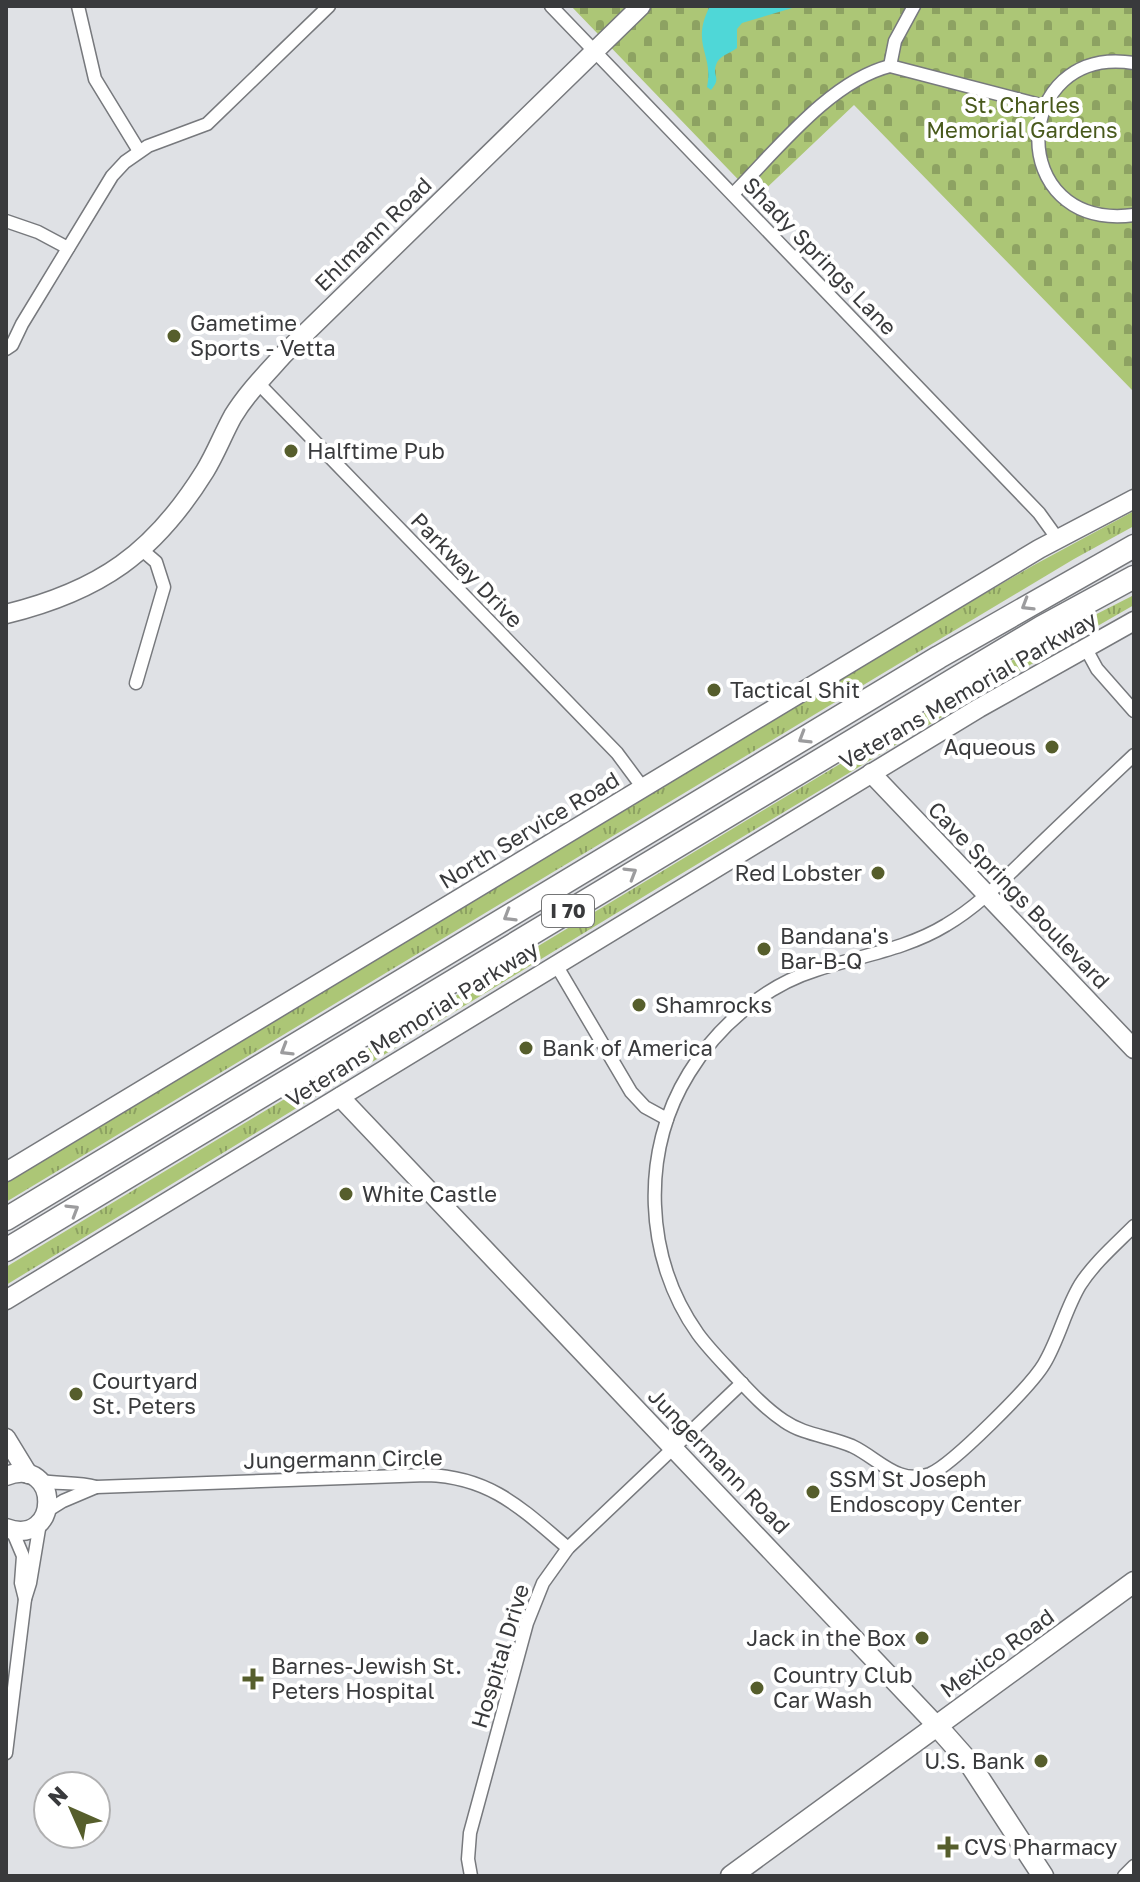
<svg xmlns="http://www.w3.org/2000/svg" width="1140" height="1882" font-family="'Golos Text',sans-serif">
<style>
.grass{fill:url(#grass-tufts)}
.cemetery{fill:url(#cemetery-stones)}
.water{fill:#4fd7d7}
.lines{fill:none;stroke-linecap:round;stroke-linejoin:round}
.street-casing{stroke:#77797d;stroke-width:15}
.secondary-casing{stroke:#77797d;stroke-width:21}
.primary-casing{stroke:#77797d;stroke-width:23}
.highway-casing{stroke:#77797d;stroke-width:25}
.street{stroke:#fff;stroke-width:12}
.secondary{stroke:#fff;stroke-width:18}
.primary{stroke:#fff;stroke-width:20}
.highway{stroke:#fff;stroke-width:22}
.oneway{stroke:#9c9c9e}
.poi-dot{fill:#565e2c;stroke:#fff;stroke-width:3}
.labels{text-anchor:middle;stroke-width:8;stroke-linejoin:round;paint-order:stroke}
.shield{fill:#fff;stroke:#747576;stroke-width:2}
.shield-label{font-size:20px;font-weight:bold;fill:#393a3c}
.park-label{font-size:22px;fill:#48591c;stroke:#fff}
.street-label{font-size:22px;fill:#393a3c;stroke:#fff}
.poi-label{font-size:22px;fill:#393a3c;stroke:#fff;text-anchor:start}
</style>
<defs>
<pattern id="grass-tufts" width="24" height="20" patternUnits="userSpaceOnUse" patternTransform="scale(2)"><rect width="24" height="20" fill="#acc676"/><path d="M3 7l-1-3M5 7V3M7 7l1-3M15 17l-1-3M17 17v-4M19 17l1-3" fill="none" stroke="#8da262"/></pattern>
<pattern id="cemetery-stones" width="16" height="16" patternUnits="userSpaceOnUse" patternTransform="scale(2)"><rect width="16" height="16" fill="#acc676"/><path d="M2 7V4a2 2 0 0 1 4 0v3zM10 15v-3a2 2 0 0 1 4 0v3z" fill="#8da262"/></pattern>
</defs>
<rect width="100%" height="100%" fill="#dfe1e5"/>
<!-- grass -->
<g class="grass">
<polygon points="1134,511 1134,526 1074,559 885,672 6,1202 6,1183 970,602 1034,565"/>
<polygon points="1134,595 1134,605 997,684 661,886 6,1285 6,1267 1004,665 1075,625"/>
</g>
<!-- cemetery -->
<polygon class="cemetery" points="571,6 1134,6 1134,392 854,105 756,198"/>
<!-- water -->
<path class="water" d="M710 6H799L742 23 737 29V48C731 53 718 56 716 65 712 77 722 77 711 90L707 87C714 53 690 45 710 6Z"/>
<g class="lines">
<defs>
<g id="street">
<polyline points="78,6 95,79 139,151"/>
<polyline points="551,6 1039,513 1057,538"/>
<path d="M1134 63C1010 43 1003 232 1134 215"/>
<polyline points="890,66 895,41 914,6"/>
<path d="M733 194C776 151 830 81 890 66L1044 106"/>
<polyline points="6,221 38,232 68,248"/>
<polyline points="6,349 12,345 22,324 112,176 125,162 148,146 207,124 329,6"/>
<polyline points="258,383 617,753 643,788"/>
<polyline points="1085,647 1097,669 1134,711"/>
<polyline points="136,683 164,587 156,562 142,550"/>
<path d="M1134 755C1099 788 1064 821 1029 855 1003 880 977 907 946 925 907 949 859 956 816 970 764 986 717 1027 689 1073 640 1152 644 1258 698 1334 709 1349 723 1363 736 1377 751 1393 766 1409 784 1421 804 1435 829 1436 852 1446 878 1458 898 1486 930 1474 952 1465 1031 1386 1044 1364 1059 1339 1065 1310 1080 1285 1094 1263 1116 1244 1134 1226"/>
<polyline points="555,963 631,1092 645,1107 667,1119"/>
<path d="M40 1481C59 1484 78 1482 96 1487L427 1475C491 1477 522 1509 568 1548"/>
<polyline points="47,1511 63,1501 96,1487"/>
<polyline points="12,1530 23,1556 21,1583 25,1599"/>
<polyline points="6,1753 25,1599 30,1583 40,1523"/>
<polyline points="471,1876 468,1859 470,1833 527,1623 543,1583 568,1548 742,1383"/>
<polyline points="1124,1876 1134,1866"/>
</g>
<g id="secondary">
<path d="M6 614C100 591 154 553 205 471 216 453 223 434 233 416 247 393 266 374 284 354L641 6"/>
<polyline points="871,773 1134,1049"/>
<polyline points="340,1097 937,1726"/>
<polyline points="6,1172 1039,549 1134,499"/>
<polyline points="6,1300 979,708 1134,621"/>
<polyline points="6,1438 28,1474"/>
<path d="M6 1476C61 1455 61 1548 6 1528"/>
</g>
<g id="primary">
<polyline points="937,1726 968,1761 1043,1876"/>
<polyline points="731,1876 1134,1582"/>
</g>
<g id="highway">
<polyline points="6,1219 939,657 1134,546"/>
<polyline points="6,1250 955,679 1042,627 1134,577"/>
</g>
</defs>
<!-- street casing -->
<use href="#street" class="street-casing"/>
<!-- secondary casing -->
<use href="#secondary" class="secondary-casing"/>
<!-- primary casing -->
<use href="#primary" class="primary-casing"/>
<!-- highway casing -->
<use href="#highway" class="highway-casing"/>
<!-- street -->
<use href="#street" class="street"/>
<!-- secondary -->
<use href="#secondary" class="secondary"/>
<!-- primary -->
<use href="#primary" class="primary"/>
<!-- highway -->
<use href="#highway" class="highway"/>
</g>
<!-- one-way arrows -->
<defs><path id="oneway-chevron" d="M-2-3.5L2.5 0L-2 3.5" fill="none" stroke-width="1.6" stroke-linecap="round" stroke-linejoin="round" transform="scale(2)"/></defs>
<g class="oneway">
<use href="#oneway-chevron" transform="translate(1027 605) rotate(149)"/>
<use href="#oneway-chevron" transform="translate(804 738) rotate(149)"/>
<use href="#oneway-chevron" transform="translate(631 873) rotate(-31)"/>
<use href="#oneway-chevron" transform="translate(509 916) rotate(149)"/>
<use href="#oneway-chevron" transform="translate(286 1050) rotate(149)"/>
<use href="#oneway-chevron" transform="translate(73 1210) rotate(-31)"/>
</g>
<!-- markers -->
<g class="poi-dot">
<circle cx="174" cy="336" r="8"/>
<circle cx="291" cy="451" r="8"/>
<circle cx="714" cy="690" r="8"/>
<circle cx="1052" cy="747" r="8"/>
<circle cx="878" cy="873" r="8"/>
<circle cx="764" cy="949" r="8"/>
<circle cx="639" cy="1005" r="8"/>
<circle cx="526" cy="1048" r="8"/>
<circle cx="346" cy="1194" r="8"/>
<circle cx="76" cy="1394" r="8"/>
<circle cx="813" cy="1492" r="8"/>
<circle cx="922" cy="1638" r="8"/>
<path d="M249 1667h8v8h8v8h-8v8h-8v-8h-8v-8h8z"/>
<circle cx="757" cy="1688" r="8"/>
<circle cx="1041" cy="1761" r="8"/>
<path d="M944 1835h8v8h8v8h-8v8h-8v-8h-8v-8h8z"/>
</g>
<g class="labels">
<!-- shield labels -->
<rect class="shield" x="542" y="895" width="52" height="32" rx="6"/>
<g class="shield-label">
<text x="568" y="918">I 70</text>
</g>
<!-- park labels -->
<g class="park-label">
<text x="1022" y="113">St. Charles<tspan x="1022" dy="25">Memorial Gardens</tspan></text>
</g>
<!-- street labels -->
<g class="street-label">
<text transform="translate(373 234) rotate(-44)" y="8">Ehlmann Road</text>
<text transform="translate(820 256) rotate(46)" y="8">Shady Springs Lane</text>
<text transform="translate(467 570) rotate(46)" y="8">Parkway Drive</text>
<text transform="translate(968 690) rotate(-30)" y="8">Veterans Memorial Parkway</text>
<text transform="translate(529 830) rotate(-31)" y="8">North Service Road</text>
<text transform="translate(1019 895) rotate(46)" y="8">Cave Springs Boulevard</text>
<text transform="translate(412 1024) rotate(-32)" y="8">Veterans Memorial Parkway</text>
<text transform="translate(343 1459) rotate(-1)" y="8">Jungermann Circle</text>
<text transform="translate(719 1461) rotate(46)" y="8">Jungermann Road</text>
<text transform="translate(997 1653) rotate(-36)" y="8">Mexico Road</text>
<text transform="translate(500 1656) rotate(-73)" y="8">Hospital Drive</text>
</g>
<!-- poi labels -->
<g class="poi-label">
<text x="190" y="331">Gametime<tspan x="190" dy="25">Sports - Vetta</tspan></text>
<text x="307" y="459">Halftime Pub</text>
<text x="730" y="698">Tactical Shit</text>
<text x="1036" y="755" text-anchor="end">Aqueous</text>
<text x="862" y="881" text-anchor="end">Red Lobster</text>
<text x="780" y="944">Bandana's<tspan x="780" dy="25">Bar-B-Q</tspan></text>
<text x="655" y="1013">Shamrocks</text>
<text x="542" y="1056">Bank of America</text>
<text x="362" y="1202">White Castle</text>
<text x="92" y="1389">Courtyard<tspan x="92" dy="25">St. Peters</tspan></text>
<text x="829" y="1487">SSM St Joseph<tspan x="829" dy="25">Endoscopy Center</tspan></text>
<text x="906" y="1646" text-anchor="end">Jack in the Box</text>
<text x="271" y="1674">Barnes-Jewish St.<tspan x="271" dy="25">Peters Hospital</tspan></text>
<text x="773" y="1683">Country Club<tspan x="773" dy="25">Car Wash</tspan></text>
<text x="1025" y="1769" text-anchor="end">U.S. Bank</text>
<text x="964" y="1855">CVS Pharmacy</text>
</g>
</g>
<!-- border -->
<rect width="1140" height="1882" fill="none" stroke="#393a3c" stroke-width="16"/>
<!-- north arrow -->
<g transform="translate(72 1810) rotate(315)"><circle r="38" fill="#ffffff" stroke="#b0b0b1" stroke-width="2"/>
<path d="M0-6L14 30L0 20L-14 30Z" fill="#565e2c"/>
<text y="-12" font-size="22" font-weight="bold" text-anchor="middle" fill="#393a3c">N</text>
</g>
</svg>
